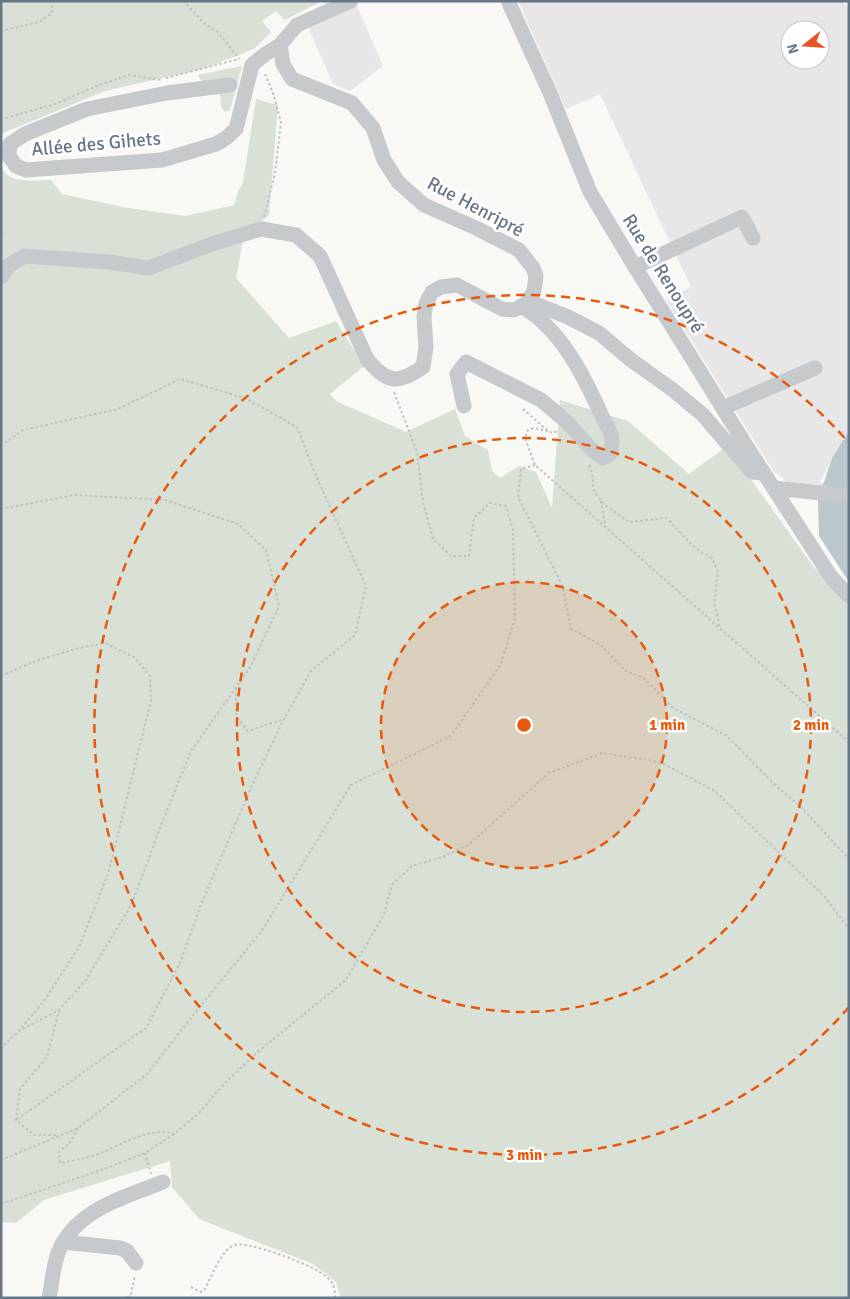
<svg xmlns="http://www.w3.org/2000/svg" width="850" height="1299" font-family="Signika,sans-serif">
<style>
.built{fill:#e6e7e6;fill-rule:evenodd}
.green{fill:#d9e0d6}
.water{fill:#bbc8cb}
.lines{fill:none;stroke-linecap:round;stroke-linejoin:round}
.path{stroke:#bfc2c4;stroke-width:2;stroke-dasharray:2.5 2.5;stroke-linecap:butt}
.minor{stroke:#c6cacd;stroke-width:15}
.ring{fill:none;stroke:#e8590c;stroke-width:2.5;stroke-dasharray:9 6}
.labels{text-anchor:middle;stroke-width:5;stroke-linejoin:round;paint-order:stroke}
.street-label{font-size:19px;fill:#667887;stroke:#fff}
.centre{fill:#e8590c;stroke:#fff;stroke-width:2.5}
.ring-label{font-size:15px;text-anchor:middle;font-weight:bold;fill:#e8590c;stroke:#fff;stroke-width:5;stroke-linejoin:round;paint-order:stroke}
</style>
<rect width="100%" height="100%" fill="#f8f8f5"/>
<!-- built -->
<g class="built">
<path d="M518 1H842L849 10V431L832 458 820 482 849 486 797 496 782 477 774 472 666 300 691 287 600 94 566 109ZM790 30H820V60H790Z"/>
<polygon points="357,6 383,66 350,91 333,84 308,27"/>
</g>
<!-- green -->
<g class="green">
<polygon points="1,1 322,1 285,20 276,11 262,21 271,32 254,49 239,55 202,69 105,91 1,134"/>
<polygon points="242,66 230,110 225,112 221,107 220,91 203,84 198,75"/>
<path d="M256 99 278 105 269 215 244 235 236 278 289 338 336 321 364 366 330 394 336 401 406 432 455 409 465 436 488 450 492 471 500 478 519 466 536 472 552 508 560 400 628 421 689 474 727 446 813 566 849 605V1298H341L336 1282 313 1264 199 1219 172 1187 170 1161 44 1200 16 1223 1 1222V167C9 185 35 180 51 180L62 194 128 208 186 216 234 205 238 192 243 182Z"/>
</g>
<!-- water -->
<polygon class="water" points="849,431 849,582 819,536 818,500 832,458"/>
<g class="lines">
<!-- path -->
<g class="path">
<polyline points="183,1 205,24 218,32 239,59"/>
<polyline points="1,31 39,22 52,13 52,1"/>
<polyline points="166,78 239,59"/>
<polyline points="1,117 6,118 55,104 102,84 129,75 162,80"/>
<polyline points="264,217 275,173 281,122 273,93 265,74"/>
<polyline points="1,234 6,235"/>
<polyline points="523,409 548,431 553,433 557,431"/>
<polyline points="548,431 534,428 528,430 525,438 535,465 849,742"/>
<polyline points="1,446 23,430 118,409 180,379 245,398 297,427 317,478 366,586 355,635 311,671 284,719 252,785 200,907 180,963 146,1028 16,1120"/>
<polyline points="535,465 521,469 518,497 562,585 571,629 601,645 624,670 644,678 673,708 727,736 775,785 802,808 849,859"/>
<path d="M589 465C594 475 592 480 594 489 599 504 617 513 629 522L667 518C683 535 691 548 712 558L718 573 714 603 720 628"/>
<polyline points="601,501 605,525"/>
<polyline points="1,509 75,495 165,500 238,524 266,550 279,606 251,666 191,751 158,833 132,904 85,981 59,1010 19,1031"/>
<polyline points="1,676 33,662 75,649 105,643 134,657 150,676 151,700 109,871 79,947 44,1001 19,1031 1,1048"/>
<polyline points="236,688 236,716 248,731 284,719"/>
<path d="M78 1128 69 1144 59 1151 60 1163C71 1161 83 1159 95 1155 119 1147 147 1126 174 1134"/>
<polyline points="56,1135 34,1135 16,1120 20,1089 47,1057 59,1010"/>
<polyline points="145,1153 151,1174"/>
<polyline points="1,1160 78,1128 147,1074 198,1009 261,932 351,785 451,736 501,664 515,618 513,530 506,506 490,503 474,518 469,556 451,556 433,539 423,502 417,452 394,392"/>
<polyline points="1,1204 107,1168 145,1153 174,1134 199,1113 223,1085 260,1050 346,980 384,914 392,885 412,866 442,857 468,845 549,773 602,753 660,762 715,791 824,896 849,929"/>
<path d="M191 1287 201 1292 205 1289C211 1278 220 1253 231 1247 235 1244 240 1244 245 1245 262 1247 320 1267 330 1280 334 1284 335 1292 335 1298"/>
<polyline points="127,1298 131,1294 135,1275"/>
</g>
<!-- minor -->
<g class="minor">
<polyline points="508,1 550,93 590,192 635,267 747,447 831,577 849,596"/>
<polyline points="230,85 167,93 87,109 25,134 10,144 9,156 16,166 26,170 162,160 216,144 226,138 236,129 252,65 264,55 280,45 297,25 351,1"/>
<polyline points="635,267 742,217 753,238"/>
<path d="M1 277 9 265 25 256 109 262 149 268 212 244 261 229 296 235 320 256 367 359C387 384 398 384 423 367L426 347 424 317 426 303 432 292 441 287 457 285 502 309 514 310 527 303 534 291 536 276 533 268 519 250 476 228 424 205 398 182 384 160 373 128 352 103 292 79 283 64 280 45"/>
<polyline points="528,301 568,317 599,333 631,360 673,390 703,415 752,472 764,473"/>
<path d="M464 406 457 374 466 362 541 400 567 422 592 450 603 458 610 454C611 449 613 443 612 439 611 431 604 421 601 414 583 374 560 328 521 306"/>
<polyline points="723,408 815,368"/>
<polyline points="774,488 849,496"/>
<polyline points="63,1242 120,1248 127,1251 136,1263"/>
<path d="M49 1298C52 1283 53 1267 58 1253 76 1209 123 1198 163 1182"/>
</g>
</g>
<!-- distance rings -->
<circle cx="524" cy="725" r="143" fill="#e8590c" fill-opacity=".12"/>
<g class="ring">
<circle cx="524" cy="725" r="143"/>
<circle cx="524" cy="725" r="287"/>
<path d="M849 1007A430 430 0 1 1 849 443"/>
</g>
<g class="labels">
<!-- street labels -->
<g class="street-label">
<text transform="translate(96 143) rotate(-5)" y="7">Allée des Gihets</text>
<text transform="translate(476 206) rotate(28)" y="7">Rue Henripré</text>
<text transform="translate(664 273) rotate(58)" y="7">Rue de Renoupré</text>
</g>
</g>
<circle cx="524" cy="725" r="8" class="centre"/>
<g class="ring-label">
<text x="667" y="730">1 min</text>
<text x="811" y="730">2 min</text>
<text x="524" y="1160">3 min</text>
</g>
<!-- border -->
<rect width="850" height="1299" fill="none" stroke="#667887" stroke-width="5"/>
<!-- north arrow -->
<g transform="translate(805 45) rotate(253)"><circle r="24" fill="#ffffff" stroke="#c2c9cf"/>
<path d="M0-4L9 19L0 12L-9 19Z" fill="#ea5123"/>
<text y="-8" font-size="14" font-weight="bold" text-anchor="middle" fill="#667887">N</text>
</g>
</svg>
